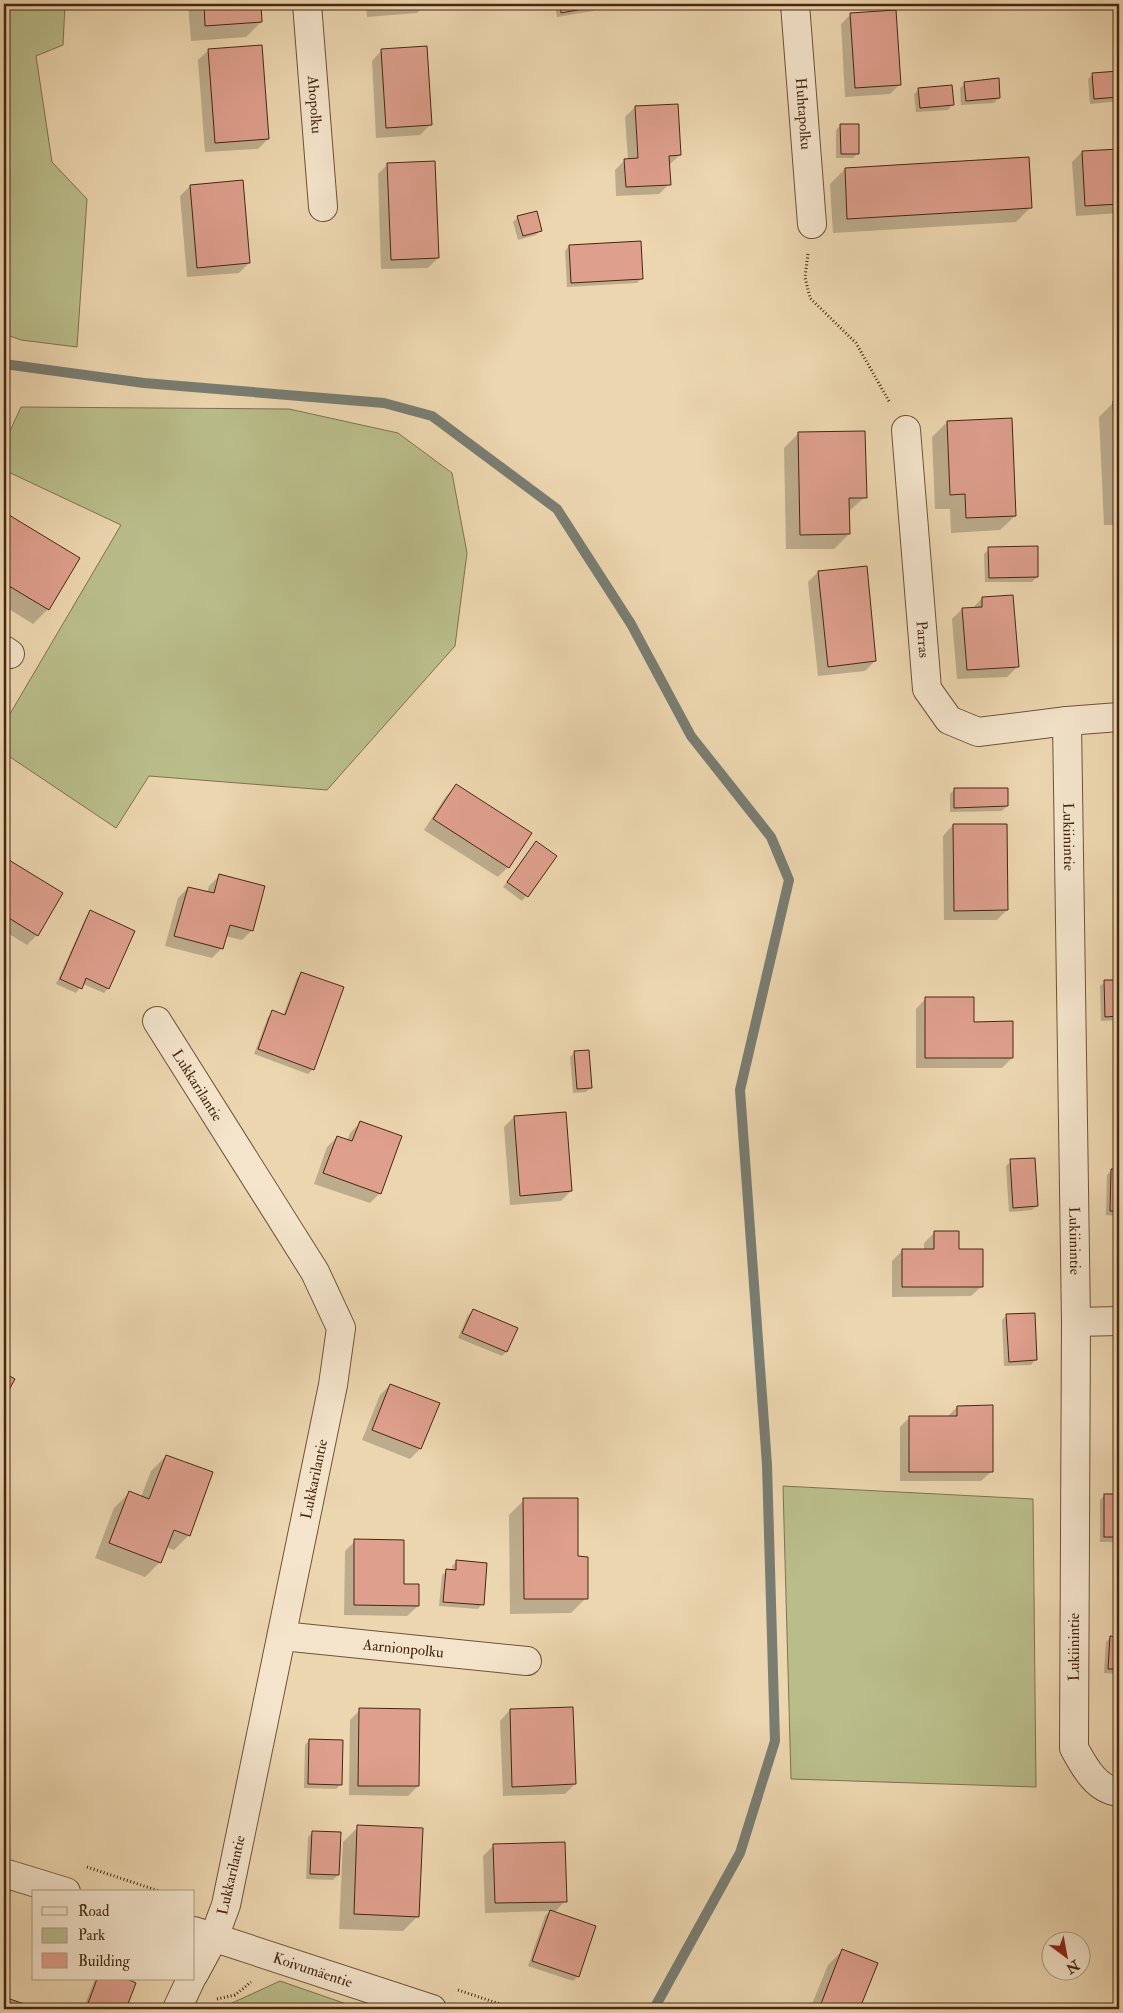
<svg xmlns="http://www.w3.org/2000/svg" width="1123" height="2013" font-family="'IM FELL Double Pica',serif">
<style>
.green{fill:#b9bd8a;stroke:#80724e}
.shadow{fill:#0003}
.lines{fill:none;stroke-linecap:round;stroke-linejoin:round}
.stream{stroke:#797d72;stroke-width:10}
.building{fill:#de9f8d;stroke:#472611}
.street-casing{stroke:#705238;stroke-width:30}
.path{stroke:#472611;stroke-width:3;stroke-dasharray:1 2.5;stroke-linecap:butt}
.street{stroke:#f3e4cb;stroke-width:28}
.labels{text-anchor:middle;stroke-width:4;stroke-linejoin:round;paint-order:stroke}
.street-label{font-size:15px;fill:#472611;stroke:#f3e4cb}
</style>
<rect width="100%" height="100%" fill="#ecd6af"/>
<filter id="stains"><feTurbulence type="fractalNoise" baseFrequency=".004" numOctaves="4"/><feColorMatrix values="0 0 0 0 .2 0 0 0 0 .09 0 0 0 0 .02 0 0 0 .5 -.17"/></filter>
<radialGradient id="worn" r=".72"><stop offset=".6" stop-color="#630" stop-opacity="0"/><stop offset="1" stop-color="#630" stop-opacity=".3"/></radialGradient>
<!-- green -->
<g class="green">
<polygon points="4,4 65,4 63,45 36,56 52,162 87,199 77,347 21,340 4,334"/>
<polygon points="21,407 289,409 398,433 452,473 467,553 455,646 327,790 149,776 116,828 4,753 4,724 121,525 4,470 4,444"/>
<polygon points="783,1486 1033,1499 1036,1787 791,1779"/>
<polygon points="280,1981 361,2009 219,2009"/>
</g>
<!-- shadow -->
<g class="shadow">
<polygon points="188,4 260,4 261,22 246,37 191,41"/>
<polygon points="366,4 426,4 417,13 367,17"/>
<polygon points="555,4 598,4 598,6 593,11 557,17"/>
<polygon points="851,14 900,84 890,94 845,97 841,24"/>
<polygon points="209,50 268,139 258,149 205,152 198,60"/>
<polygon points="382,50 430,125 420,135 376,138 372,61"/>
<polygon points="1119,72 1119,101 1090,104 1088,79 1093,74"/>
<polygon points="965,83 999,98 994,103 961,105 960,88"/>
<polygon points="919,89 952,105 948,110 916,112 914,94"/>
<polygon points="635,107 680,155 669,165 669,184 659,194 616,196 615,170 625,160 628,160 625,117"/>
<polygon points="841,125 858,153 853,158 836,158 836,130"/>
<polygon points="1119,150 1119,213 1076,216 1072,162 1082,152"/>
<polygon points="388,164 438,258 428,268 381,269 378,174"/>
<polygon points="845,169 1031,207 1016,222 833,233 830,184"/>
<polygon points="190,186 249,263 239,273 187,277 180,196"/>
<polygon points="518,217 541,230 536,235 518,240 513,222"/>
<polygon points="569,246 642,278 637,283 567,287 565,251"/>
<polygon points="1114,402 1119,402 1119,525 1104,525 1099,417"/>
<polygon points="947,422 1015,516 1000,530 951,533 950,509 935,509 932,437"/>
<polygon points="799,433 865,497 848,512 849,534 834,549 786,549 784,448"/>
<polygon points="4,513 78,558 48,609 33,624 4,606"/>
<polygon points="989,549 1037,577 1032,582 985,582 984,554"/>
<polygon points="818,572 875,661 865,671 818,676 808,582"/>
<polygon points="1119,583 1119,683 1115,683 1115,587"/>
<polygon points="982,598 1017,667 1007,677 957,679 952,619 962,609 972,609"/>
<polygon points="456,786 508,867 498,877 424,830 446,796"/>
<polygon points="955,789 1007,806 1002,811 950,812 950,794"/>
<polygon points="953,825 1007,910 997,920 944,920 943,836"/>
<polygon points="532,847 556,856 522,901 503,887"/>
<polygon points="4,859 62,894 37,935 27,945 4,931"/>
<polygon points="219,876 252,930 242,940 225,936 222,948 212,958 165,946 178,898 188,888 207,893 209,886"/>
<polygon points="90,912 108,988 104,993 83,984 76,993 56,984 86,917"/>
<polygon points="302,973 313,1069 308,1074 254,1054 268,1017 273,1012 283,1016 297,978"/>
<polygon points="1119,981 1119,1020 1101,1021 1100,986 1105,982"/>
<polygon points="926,998 973,1023 1012,1058 1002,1068 916,1068 916,1009"/>
<polygon points="574,1053 591,1087 586,1092 573,1093 570,1057"/>
<polygon points="1119,1073 1119,1105 1118,1074"/>
<polygon points="514,1117 571,1191 561,1201 510,1205 504,1127"/>
<polygon points="360,1123 380,1193 370,1203 314,1184 327,1147 337,1137 347,1141 350,1133"/>
<polygon points="1011,1161 1037,1206 1032,1210 1009,1212 1006,1166"/>
<polygon points="1112,1170 1119,1170 1119,1216 1106,1215 1107,1175"/>
<polygon points="934,1233 958,1250 982,1286 971,1296 892,1297 892,1261 902,1251 924,1250 924,1243"/>
<polygon points="473,1311 506,1352 502,1356 458,1338 468,1315"/>
<polygon points="1007,1315 1035,1360 1031,1365 1004,1366 1002,1320"/>
<polygon points="390,1385 438,1404 420,1449 410,1459 362,1440 380,1395"/>
<polygon points="957,1407 992,1471 981,1481 900,1481 900,1427 910,1417 946,1418"/>
<polygon points="166,1456 189,1535 174,1550 166,1547 160,1562 145,1577 95,1558 114,1508 129,1493 141,1497 151,1471"/>
<polygon points="1105,1495 1119,1495 1119,1542 1100,1542 1100,1500"/>
<polygon points="524,1500 577,1558 586,1598 571,1613 510,1614 509,1515"/>
<polygon points="355,1541 402,1586 418,1606 407,1616 344,1615 345,1551"/>
<polygon points="457,1561 482,1604 478,1609 439,1606 442,1575 447,1571 452,1571 452,1566"/>
<polygon points="1111,1637 1119,1638 1119,1674 1104,1673 1106,1642"/>
<polygon points="360,1710 418,1786 408,1796 349,1795 350,1720"/>
<polygon points="510,1710 575,1784 565,1794 503,1796 500,1721"/>
<polygon points="309,1740 341,1784 336,1789 304,1788 305,1745"/>
<polygon points="358,1827 418,1916 403,1931 339,1929 343,1842"/>
<polygon points="313,1832 338,1875 333,1880 306,1879 308,1837"/>
<polygon points="494,1845 565,1901 554,1913 578,1976 573,1981 528,1966 545,1916 550,1911 485,1913 483,1856"/>
<polygon points="843,1950 861,2003 876,2009 810,2009 828,1965"/>
<polygon points="95,1979 123,1979 134,1983 125,2009 83,2009"/>
</g>
<g class="lines">
<!-- stream -->
<polyline class="stream" points="4,364 144,383 384,403 432,416 557,509 631,624 691,736 771,837 789,880 740,1090 767,1465 775,1741 740,1853 656,2005"/>
</g>
<!-- building -->
<g class="building">
<polygon points="204,4 261,4 262,22 205,26"/>
<polygon points="377,4 428,4 377,7"/>
<polygon points="560,4 599,4 599,6 561,13"/>
<polygon points="896,10 901,85 855,88 850,13"/>
<polygon points="262,45 269,139 215,143 208,49"/>
<polygon points="427,46 432,125 386,128 381,49"/>
<polygon points="1119,71 1119,97 1094,99 1092,73"/>
<polygon points="999,78 1000,98 966,101 964,82"/>
<polygon points="952,85 954,105 920,108 918,88"/>
<polygon points="678,104 681,155 669,156 671,185 626,187 624,159 638,158 635,106"/>
<polygon points="840,124 859,124 859,154 841,154"/>
<polygon points="1119,149 1119,204 1085,206 1082,151"/>
<polygon points="1029,157 1032,208 847,219 845,168"/>
<polygon points="435,161 439,258 391,260 387,163"/>
<polygon points="243,180 250,263 197,268 190,185"/>
<polygon points="537,211 542,231 523,236 517,216"/>
<polygon points="641,241 643,279 571,283 569,245"/>
<polygon points="1113,401 1119,401 1119,511 1118,511"/>
<polygon points="1012,418 1016,516 966,518 965,494 950,495 947,421"/>
<polygon points="865,431 867,498 849,498 850,534 800,535 798,432"/>
<polygon points="4,512 80,558 49,610 4,583"/>
<polygon points="1038,546 1038,577 989,578 988,547"/>
<polygon points="867,566 876,661 828,667 818,571"/>
<polygon points="1013,595 1019,667 967,670 962,608 982,607 982,597"/>
<polygon points="456,784 532,833 509,868 433,819"/>
<polygon points="954,788 1008,788 1008,806 954,808"/>
<polygon points="953,824 1007,824 1008,910 954,911"/>
<polygon points="536,841 557,856 528,897 507,882"/>
<polygon points="4,857 63,893 38,936 4,915"/>
<polygon points="219,874 265,886 253,931 230,925 223,949 174,936 188,887 214,893"/>
<polygon points="90,910 135,931 109,989 86,978 82,989 60,979"/>
<polygon points="301,972 344,987 314,1070 258,1049 272,1010 285,1015"/>
<polygon points="1104,980 1119,980 1119,1016 1105,1017"/>
<polygon points="925,997 974,997 974,1022 1013,1021 1013,1058 925,1058"/>
<polygon points="589,1050 592,1088 577,1089 574,1051"/>
<polygon points="566,1112 572,1191 520,1196 514,1116"/>
<polygon points="360,1121 402,1136 381,1194 323,1173 337,1136 352,1141"/>
<polygon points="1035,1158 1038,1206 1013,1208 1010,1159"/>
<polygon points="1111,1169 1119,1169 1119,1211 1110,1211"/>
<polygon points="934,1231 959,1231 959,1249 983,1249 983,1287 902,1287 902,1249 934,1249"/>
<polygon points="473,1309 518,1328 507,1352 462,1333"/>
<polygon points="1035,1313 1037,1360 1009,1362 1006,1314"/>
<polygon points="4,1373 15,1379 4,1399"/>
<polygon points="390,1384 440,1403 421,1449 372,1430"/>
<polygon points="993,1405 993,1472 909,1472 909,1416 957,1416 957,1406"/>
<polygon points="166,1455 213,1472 190,1536 174,1530 161,1563 109,1543 129,1491 149,1499"/>
<rect x="1104" y="1494" width="15" height="43"/>
<polygon points="523,1498 578,1498 578,1556 588,1557 588,1599 524,1599"/>
<polygon points="354,1539 404,1540 404,1584 419,1584 419,1606 354,1605"/>
<polygon points="456,1560 487,1563 484,1605 443,1602 446,1569 456,1570"/>
<polygon points="1110,1636 1119,1637 1119,1669 1108,1669"/>
<polygon points="573,1707 576,1784 512,1787 510,1709"/>
<polygon points="359,1708 420,1709 419,1786 358,1786"/>
<polygon points="309,1739 343,1740 342,1785 308,1784"/>
<polygon points="357,1825 423,1828 419,1917 354,1914"/>
<polygon points="312,1831 341,1832 339,1875 310,1874"/>
<polygon points="565,1842 567,1902 495,1903 493,1844"/>
<polygon points="550,1910 596,1926 579,1977 532,1961"/>
<polygon points="842,1949 878,1963 862,2003 879,2009 819,2009"/>
<polygon points="97,1979 127,1979 136,1983 126,2009 86,2009"/>
<polygon points="4,1997 39,2009 4,2009"/>
</g>
<g class="lines">
<defs>
<g id="street">
<path id="s1" d="M307 4 323 207"/>
<path id="s2" d="M795 4 812 224"/>
<path id="s3" d="M906 430 927 689 949 720 978 732 1067 721"/>
<polyline points="4,650 10,654"/>
<path id="s4" d="M1119 717 1067 721 1076 1322 1074 1748C1084 1766 1096 1790 1119 1792"/>
<path id="s5" d="M157 1021 315 1272 341 1328 333 1385 226 1905 214 1937 194 1974"/>
<polyline points="1076,1322 1119,1321"/>
<path id="s6" d="M282 1636 527 1661"/>
<polyline points="4,1873 66,1892"/>
<path id="s7" d="M194 1931 432 2009"/>
<polyline points="177,2009 191,1979"/>
</g>
</defs>
<!-- street casing -->
<use href="#street" class="street-casing"/>
<!-- path -->
<g class="path">
<polyline points="808,254 805,277 810,298 856,343 890,403"/>
<polyline points="87,1867 162,1892"/>
<polyline points="458,1990 515,2009"/>
<polyline points="217,1999 235,1995 251,1982"/>
</g>
<!-- street -->
<use href="#street" class="street"/>
</g>
<g class="labels">
<!-- street labels -->
<g class="street-label">
<text dy="5" stroke="none"><textPath href="#s1" startOffset="101">Ahopolku</textPath></text>
<text dy="5" stroke="none"><textPath href="#s2" startOffset="110">Huhtapolku</textPath></text>
<text dy="5" stroke="none"><textPath href="#s3" startOffset="210">Parras</textPath></text>
<text dy="5" stroke="none"><textPath href="#s4" startOffset="168">Lukiinintie</textPath></text>
<text dy="5" stroke="none"><textPath href="#s5" startOffset="76">Lukkarilantie</textPath></text>
<text dy="5" stroke="none"><textPath href="#s4" startOffset="572">Lukiinintie</textPath></text>
<text transform="translate(314 1479) rotate(-78)" y="5">Lukkarilantie</text>
<text transform="translate(1074 1647) rotate(-90)" y="5">Lukiinintie</text>
<text dy="5" stroke="none"><textPath href="#s6" startOffset="122">Aarnionpolku</textPath></text>
<text transform="translate(231 1875) rotate(-77)" y="5">Lukkarilantie</text>
<text dy="5" stroke="none"><textPath href="#s7" startOffset="125">Koivumäentie</textPath></text>
</g>
</g>
<!-- margin -->
<rect width="1123" height="2013" fill="none" stroke="#ecd6af" stroke-width="20"/>
<rect x="5" y="5" width="1113" height="2003" fill="none" stroke="#472611" stroke-width="2.5"/>
<rect x="10" y="10" width="1103" height="1993" fill="none" stroke="#472611"/>
<!-- legend -->
<rect x="32" y="1890" width="162" height="90" fill="#f3e4cb" stroke="#ae9881"/>
<rect x="42" y="1907" width="25" height="8" fill="#f3e4cb" stroke="#ae9881"/>
<text x="78" y="1916" font-size="15" fill="#472611">Road</text>
<rect x="42" y="1928" width="25" height="15" fill="#b9bd8a" stroke="#ae9881"/>
<text x="78" y="1940" font-size="15" fill="#472611">Park</text>
<rect x="42" y="1953" width="25" height="15" fill="#de9f8d" stroke="#ae9881"/>
<text x="78" y="1966" font-size="15" fill="#472611">Building</text>
<!-- north arrow -->
<g transform="translate(1066 1956) rotate(148)"><circle r="24" fill="#f3e4cb" stroke="#ae9881"/>
<path d="M0-4L9 19L0 12L-9 19Z" fill="#8f2418"/>
<text y="-8" font-size="14" font-weight="bold" text-anchor="middle" fill="#472611">N</text>
</g>
<rect width="100%" height="100%" filter="url(#stains)"/>
<rect width="100%" height="100%" fill="url(#worn)"/>
</svg>
